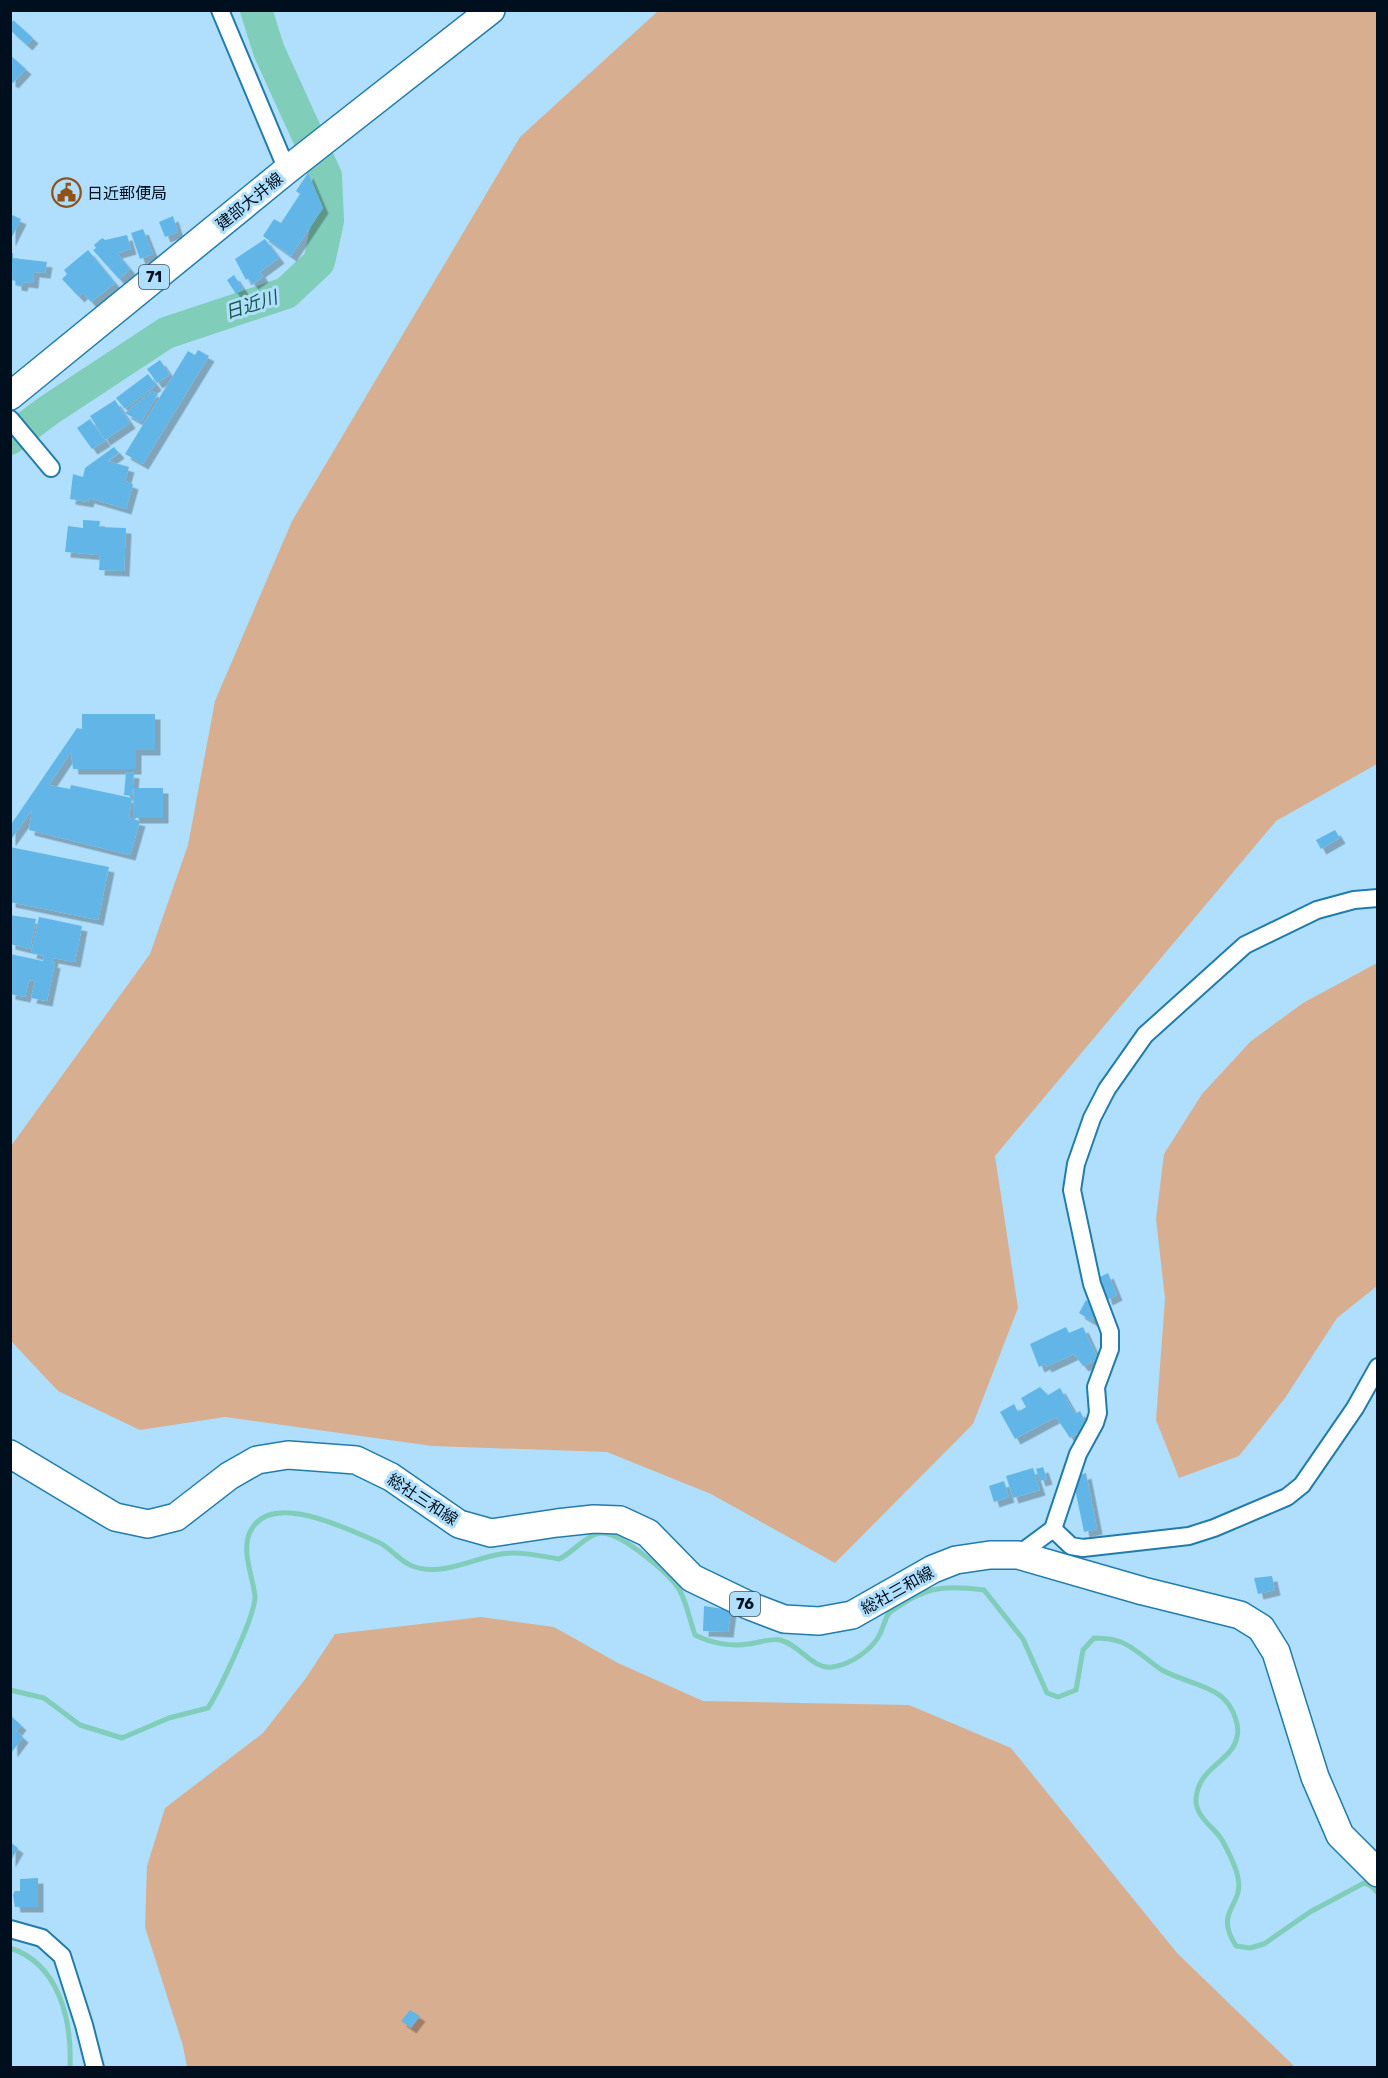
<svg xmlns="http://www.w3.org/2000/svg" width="1388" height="2078" font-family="Rubik,'Noto Sans JP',sans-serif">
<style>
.green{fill:#d8ae90}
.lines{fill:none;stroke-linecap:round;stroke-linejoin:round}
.stream{stroke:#80cdba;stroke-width:5}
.river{stroke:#80cdba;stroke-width:32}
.building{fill:#62b6e7;filter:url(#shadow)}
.street-casing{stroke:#217cab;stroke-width:20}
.primary-casing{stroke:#217cab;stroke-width:30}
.street{stroke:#fff;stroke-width:16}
.primary{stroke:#fff;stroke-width:27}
.labels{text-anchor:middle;stroke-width:6;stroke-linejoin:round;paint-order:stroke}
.shield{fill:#afdffd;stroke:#344d60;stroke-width:1.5}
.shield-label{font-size:15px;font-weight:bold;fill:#000f1d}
.poi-label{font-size:16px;fill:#000f1d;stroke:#afdffd;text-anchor:start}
.street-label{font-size:16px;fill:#000f1d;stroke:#afdffd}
.water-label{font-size:18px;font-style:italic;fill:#17574a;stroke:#afdffd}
</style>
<defs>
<filter id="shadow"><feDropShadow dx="5.5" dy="5.5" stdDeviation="0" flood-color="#0004"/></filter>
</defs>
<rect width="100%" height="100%" fill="#afdffd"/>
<!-- green -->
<g class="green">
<polygon points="658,11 1377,11 1377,764 1276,821 995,1156 1018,1308 973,1424 835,1563 711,1494 607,1452 432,1446 225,1417 140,1430 58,1391 11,1341 11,1146 150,954 188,845 215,701 292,521 520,137"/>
<polygon points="1377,963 1377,1286 1337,1318 1285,1398 1239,1456 1179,1478 1156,1420 1165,1299 1156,1219 1164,1154 1202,1094 1251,1041 1303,1003"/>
<polygon points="481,1617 554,1627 618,1663 703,1701 909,1705 1011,1748 1177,1953 1295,2067 187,2067 183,2046 145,1927 147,1866 165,1808 263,1733 306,1678 335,1634"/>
</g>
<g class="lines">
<!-- stream -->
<g class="stream">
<path d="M10 1690 44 1698 80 1725 122 1738 169 1718 208 1708C219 1691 256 1614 255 1596 253 1577 241 1551 250 1532 270 1489 349 1530 378 1542 390 1547 399 1561 412 1566 442 1577 471 1559 501 1554 520 1551 540 1556 559 1559 573 1553 587 1533 603 1533 622 1534 671 1574 680 1591 687 1604 690 1621 695 1635 711 1643 731 1647 748 1644 758 1643 770 1638 780 1640 799 1644 813 1670 832 1667 850 1665 872 1650 880 1634 883 1628 885 1619 889 1613 893 1609 900 1606 904 1603 930 1585 954 1586 984 1590L1023 1639 1047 1693 1058 1697 1076 1690 1083 1650 1094 1638C1103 1638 1113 1639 1121 1642 1136 1648 1149 1662 1162 1670 1179 1680 1212 1686 1224 1699 1233 1708 1240 1725 1237 1737 1232 1762 1198 1767 1196 1799 1195 1817 1214 1827 1222 1840 1228 1851 1236 1866 1238 1878 1244 1907 1213 1910 1236 1946L1250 1948 1264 1944 1310 1912 1364 1883 1371 1886 1378 1893"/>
<path d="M10 1948C60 1964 72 2022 70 2068"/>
</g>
<!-- river -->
<polyline class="river" points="10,439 49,410 166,333 286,293 319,262 328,221 326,176 269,51 256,10"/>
</g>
<!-- building -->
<g class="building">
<polygon points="13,20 33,38 27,45 10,30"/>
<polygon points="10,55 26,69 13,83 10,81"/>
<polygon points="308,173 323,208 291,256 263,236 274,219 281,223 300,194 296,191"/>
<polygon points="10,214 21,219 10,241"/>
<polygon points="173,216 178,232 165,237 159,222"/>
<polygon points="143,229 153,254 140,259 131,233"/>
<polygon points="127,235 131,249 117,253 130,269 119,279 93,250 96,248 94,245 102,238 105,240"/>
<polygon points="265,239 279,258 260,272 263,277 253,284 248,278 246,280 235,259"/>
<polygon points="88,250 115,283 91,302 83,293 79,297 62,279 67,274 64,270"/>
<polygon points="10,253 13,253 13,258 47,262 45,273 34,272 33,283 23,282 22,286 16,285 16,281 10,280"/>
<polygon points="234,275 243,289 236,294 227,280"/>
<polygon points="198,350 209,356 143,464 125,454 188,351 195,355"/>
<polygon points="160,360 170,375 157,383 147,369"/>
<polygon points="148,374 156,385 125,409 116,398"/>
<polygon points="152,391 158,394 141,422 125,413"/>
<polygon points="115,400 130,423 105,440 90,416"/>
<polygon points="90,419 105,441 92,449 77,428"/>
<polygon points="114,447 119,453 108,461 129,467 125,481 133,484 126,509 89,498 88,502 70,499 73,474 83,477 85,468"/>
<polygon points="83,520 100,521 99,527 126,528 124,571 99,570 100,555 65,552 68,526 83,528"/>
<polygon points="82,714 155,714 155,750 136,750 136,769 73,769 71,752 49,785 70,789 71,785 132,798 129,818 140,821 130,855 29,830 32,810 10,841 10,826 77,728 82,729"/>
<polygon points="126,772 134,773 132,796 124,795"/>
<polygon points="134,788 163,788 163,818 133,818"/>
<polygon points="1335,830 1340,838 1321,849 1316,840"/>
<polygon points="10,847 109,867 98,920 10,902"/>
<polygon points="10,915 36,919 30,949 10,944"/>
<polygon points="39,917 82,926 75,962 53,958 52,962 55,963 47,1001 31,998 35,981 29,980 25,997 10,994 10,954 43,961 44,956 31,953"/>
<polygon points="1108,1273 1117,1295 1107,1300 1100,1277"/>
<polygon points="1086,1300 1098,1310 1092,1321 1079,1313"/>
<polygon points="1066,1327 1069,1333 1083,1327 1098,1359 1083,1366 1074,1354 1046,1367 1045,1364 1039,1367 1030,1344"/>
<polygon points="1040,1387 1048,1395 1060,1388 1075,1414 1080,1411 1087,1425 1086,1429 1070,1438 1056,1417 1015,1439 1000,1412 1014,1404 1018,1412 1026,1407 1021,1398"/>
<polygon points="1043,1467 1047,1479 1040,1481 1036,1469"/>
<polygon points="1033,1468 1040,1490 1013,1498 1006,1476"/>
<polygon points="1086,1473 1097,1529 1084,1532 1074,1484 1077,1476"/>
<polygon points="1004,1481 1009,1497 994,1502 989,1486"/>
<polygon points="1272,1576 1275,1590 1258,1594 1254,1578"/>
<polygon points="704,1606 731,1610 728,1632 703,1631"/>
<polygon points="10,1715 21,1725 16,1731 23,1737 12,1752"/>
<polygon points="10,1842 18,1848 10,1862"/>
<polygon points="38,1878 38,1907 15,1907 13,1895 15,1891 20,1891 20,1879"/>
<polygon points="410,2010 420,2016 411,2028 401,2021"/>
</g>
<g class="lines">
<defs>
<g id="street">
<polyline points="220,10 287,170"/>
<polyline points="10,419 51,468"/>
<polyline points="1053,1529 1071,1546 1083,1548 1189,1536 1214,1528 1287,1497 1302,1485 1355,1408 1378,1367"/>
<polyline points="1018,1555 1053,1529 1078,1454 1095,1423 1098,1413 1096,1387 1110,1349 1110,1332 1092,1284 1072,1190 1076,1164 1092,1118 1107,1089 1145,1035 1245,945 1317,910 1354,900 1378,898"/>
<polyline points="10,1929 42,1938 62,1956 84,2025 95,2068"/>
</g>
<g id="primary">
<polyline points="10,396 287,170 491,10"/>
<polyline points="10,1454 115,1517 148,1524 176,1517 229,1476 257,1460 288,1455 356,1460 391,1477 459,1524 491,1533 557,1523 594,1519 620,1520 648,1533 692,1578 750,1606 784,1619 819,1621 852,1615 933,1569 956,1560 990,1555 1018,1555 1143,1591 1240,1615 1261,1628 1276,1652 1315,1777 1340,1835 1378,1873"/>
</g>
</defs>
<!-- street casing -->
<use href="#street" class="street-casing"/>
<!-- primary casing -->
<use href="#primary" class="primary-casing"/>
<!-- street -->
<use href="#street" class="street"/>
<!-- primary -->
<use href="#primary" class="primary"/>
</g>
<!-- icons -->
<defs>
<symbol id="civic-ring" viewBox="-11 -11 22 22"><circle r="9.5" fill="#afdffd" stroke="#91511a" stroke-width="1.5"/><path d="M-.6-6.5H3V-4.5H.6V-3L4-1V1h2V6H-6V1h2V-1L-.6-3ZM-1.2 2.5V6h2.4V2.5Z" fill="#91511a"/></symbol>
</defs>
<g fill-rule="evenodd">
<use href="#civic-ring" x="50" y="176" width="33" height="33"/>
</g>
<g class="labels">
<!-- shield labels -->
<g class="shield">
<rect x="139" y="265" width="30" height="24" rx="4.5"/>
<rect x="730" y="1592" width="30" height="24" rx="4.5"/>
</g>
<g class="shield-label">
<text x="154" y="282">71</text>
<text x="745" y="1609">76</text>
</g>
<!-- poi labels -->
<g class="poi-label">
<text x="87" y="199">日近郵便局</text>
</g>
<!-- street labels -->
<g class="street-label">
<text transform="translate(249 201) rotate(-39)" y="6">建部大井線</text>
<text transform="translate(423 1499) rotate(33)" y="6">総社三和線</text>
<text transform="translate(897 1590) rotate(-29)" y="6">総社三和線</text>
</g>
<!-- water labels -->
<g class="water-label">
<text transform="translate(251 305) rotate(-18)" y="6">日近川</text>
</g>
</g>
<!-- border -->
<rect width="1388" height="2078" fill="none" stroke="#000f1d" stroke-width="24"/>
</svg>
